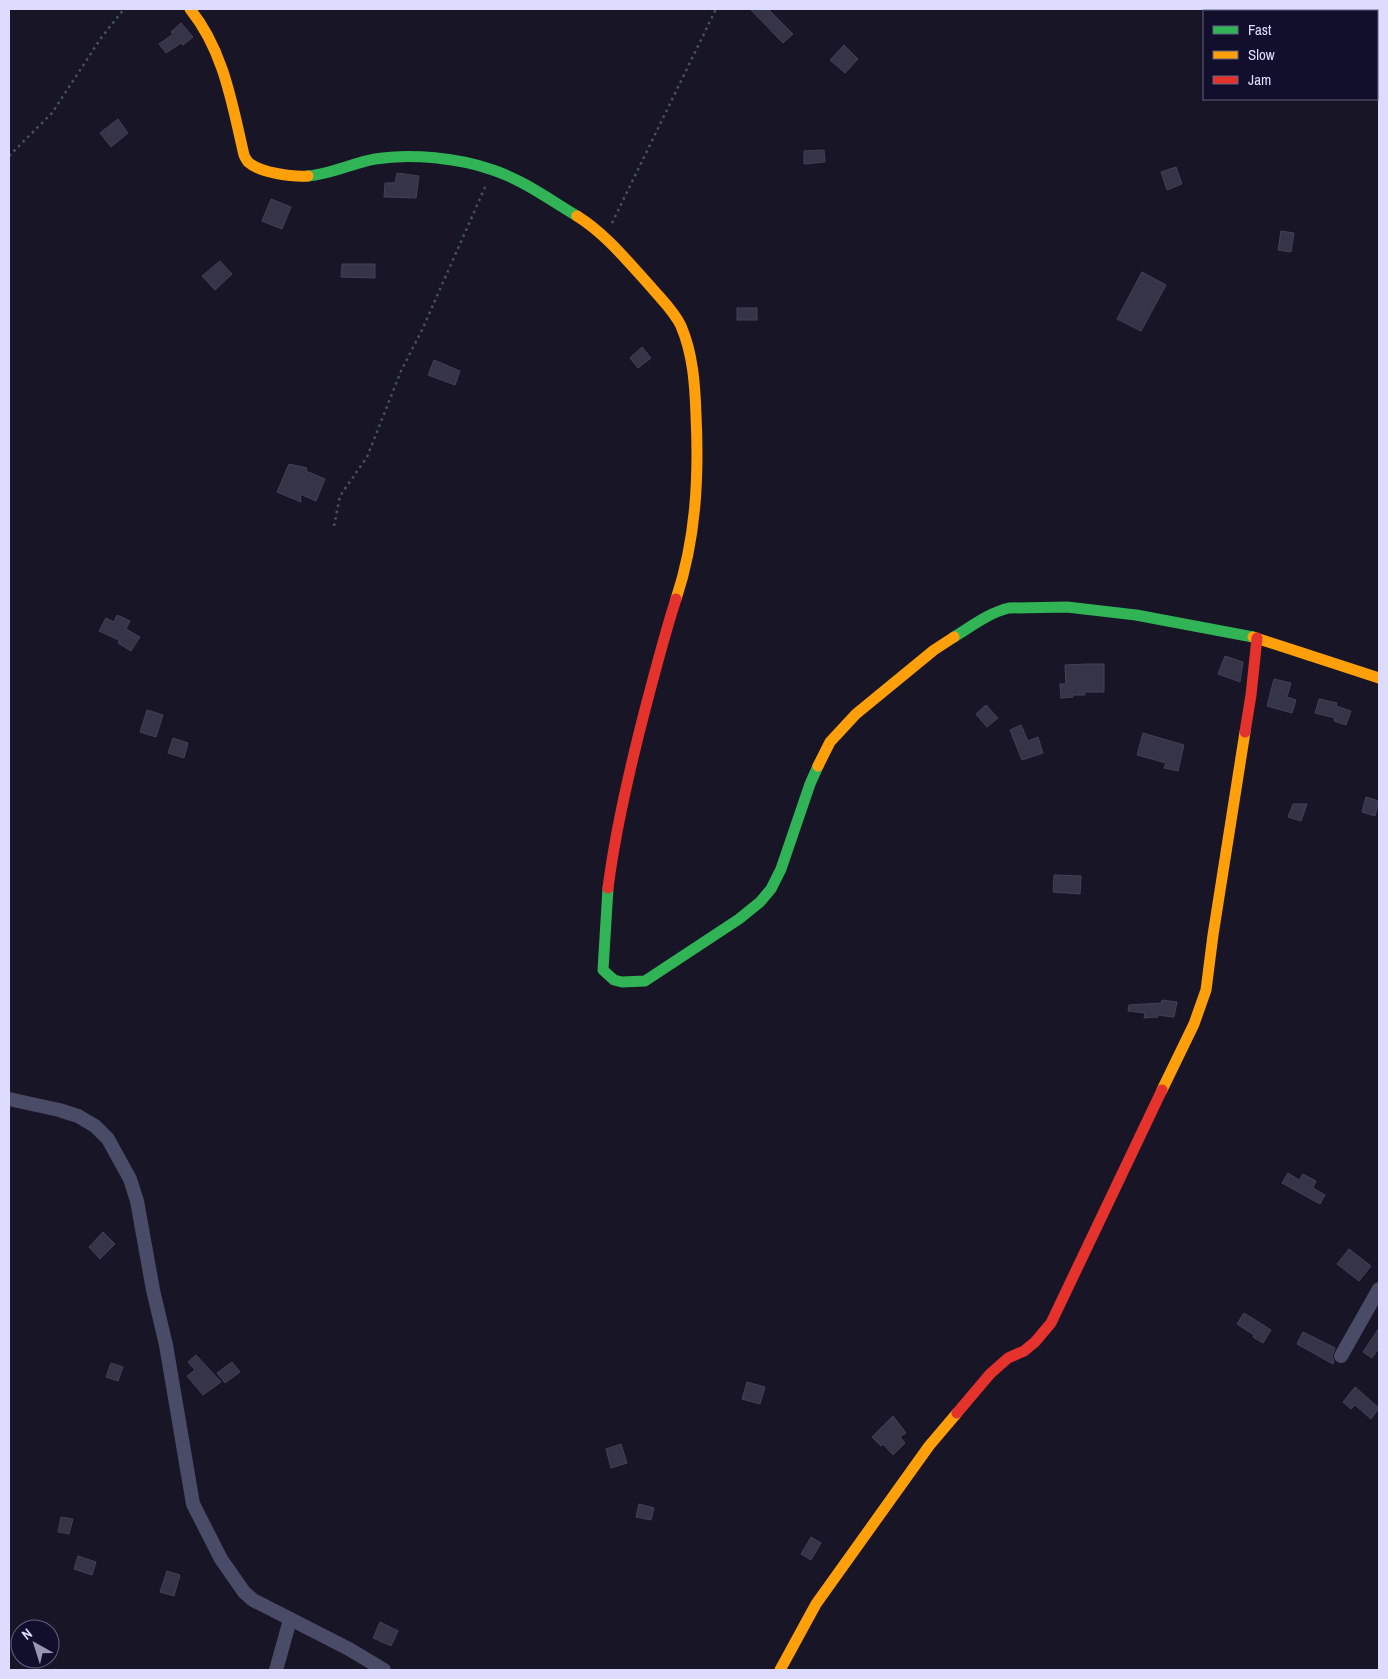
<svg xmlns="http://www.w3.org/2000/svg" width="1388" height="1679" font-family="'Archivo Narrow',sans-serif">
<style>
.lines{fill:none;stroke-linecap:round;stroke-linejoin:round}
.stream{stroke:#07244c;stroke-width:4.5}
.building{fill:#363447;stroke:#43405a}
.path{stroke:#425362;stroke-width:2.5;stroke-dasharray:2.5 4;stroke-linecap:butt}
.street{stroke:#4a4b67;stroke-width:14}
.fast{stroke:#30b455;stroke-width:11}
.slow{stroke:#ff9f0a;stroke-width:11}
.jam{stroke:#e5322d;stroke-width:11}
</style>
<rect width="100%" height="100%" fill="#181626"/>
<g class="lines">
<!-- stream -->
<g class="stream">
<polyline points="1340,9 1344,11"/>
<polyline points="1377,32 1379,33"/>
</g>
</g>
<!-- building -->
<g class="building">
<polygon points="750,9 768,9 793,34 783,43"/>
<polygon points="181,23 193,37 183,45 181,43 166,53 159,44 173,34 171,32"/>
<polygon points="844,45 858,59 845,73 830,60"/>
<polygon points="118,119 128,133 111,147 100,133"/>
<polygon points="824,150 825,162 804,164 804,151"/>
<polygon points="1176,167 1182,184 1167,190 1161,172"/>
<polygon points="397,173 419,176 416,198 384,197 385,183 395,183"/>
<polygon points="271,199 291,207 282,229 262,221"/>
<polygon points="1281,231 1294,233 1291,252 1278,250"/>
<polygon points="220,261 232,274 215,290 202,276"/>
<polygon points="342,264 375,264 375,278 341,277"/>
<polygon points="1142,272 1166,285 1141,331 1117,319"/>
<rect x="737" y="308" width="20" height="12"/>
<polygon points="642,347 651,358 638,368 630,358"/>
<polygon points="434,360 460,371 455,385 428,375"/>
<polygon points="289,464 307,468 306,471 325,479 316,501 300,494 301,502 277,492"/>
<polygon points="117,615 130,621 126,629 140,637 131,651 118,643 119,640 99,631 106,618 114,622"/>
<polygon points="1225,656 1243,662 1240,682 1218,674"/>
<polygon points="1088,664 1104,664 1104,692 1085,692 1085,695 1073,695 1073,697 1061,698 1060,684 1066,684 1065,665"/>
<polygon points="1274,679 1291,683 1287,697 1296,700 1292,713 1267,706"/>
<polygon points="1319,699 1337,703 1336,706 1351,711 1346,725 1334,721 1335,718 1315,713"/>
<polygon points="986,705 998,718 987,727 976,714"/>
<polygon points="147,710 163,715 156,737 140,732"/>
<polygon points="1021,725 1028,741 1038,737 1043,753 1022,760 1010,730"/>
<polygon points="1143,733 1184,745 1178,771 1164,768 1166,763 1137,755"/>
<polygon points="173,738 188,743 184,758 168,753"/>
<polygon points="1366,797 1379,801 1375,816 1362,812"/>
<polygon points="1293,804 1307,804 1301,821 1288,817"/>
<polygon points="1054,875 1081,876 1080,894 1053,892"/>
<polygon points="1162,1000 1177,1002 1174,1017 1157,1015 1158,1017 1144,1018 1145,1013 1128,1011 1129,1005 1161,1003"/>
<polygon points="1288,1173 1299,1180 1303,1174 1316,1181 1313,1188 1325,1195 1320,1204 1282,1183"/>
<polygon points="103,1232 115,1244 100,1259 89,1247"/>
<polygon points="1349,1249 1371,1266 1359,1281 1337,1264"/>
<polygon points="1244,1313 1271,1330 1263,1343 1253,1337 1254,1335 1237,1324"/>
<polygon points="1379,1328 1379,1348 1372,1358 1363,1352"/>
<polygon points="1303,1332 1335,1348 1332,1356 1334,1361 1333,1364 1297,1344"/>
<polygon points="196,1355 221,1382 203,1395 187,1376 195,1370 188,1362"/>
<polygon points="232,1362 240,1372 225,1383 217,1373"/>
<polygon points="111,1363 123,1367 118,1381 106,1377"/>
<polygon points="747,1382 765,1387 760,1404 742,1399"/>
<polygon points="1355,1387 1379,1408 1371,1419 1355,1405 1351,1409 1343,1402"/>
<polygon points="893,1416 906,1433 900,1437 905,1443 893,1455 883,1444 881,1446 872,1437"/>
<polygon points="621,1444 627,1463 611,1468 606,1449"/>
<polygon points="639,1504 654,1508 651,1520 636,1517"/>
<polygon points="61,1517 73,1519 69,1534 58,1532"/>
<polygon points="811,1537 821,1543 811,1560 801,1554"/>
<polygon points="78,1556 96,1562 92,1575 74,1569"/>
<polygon points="167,1571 180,1575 174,1596 160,1592"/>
<polygon points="380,1622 398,1631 391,1646 373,1638"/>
</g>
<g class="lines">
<!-- path -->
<g class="path">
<polyline points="9,156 52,113 101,38 124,9"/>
<polyline points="612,223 716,9"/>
<polyline points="334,526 340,496 367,457 401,371 422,330 486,185"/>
</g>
<!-- street -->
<g class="street">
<polyline points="9,1099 59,1110 78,1116 95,1126 108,1139 130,1179 137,1201 153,1290 166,1345 193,1504 221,1559 244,1592 253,1600 349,1649 384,1670"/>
<polyline points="1341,1356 1379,1289"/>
<polyline points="276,1670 290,1620"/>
</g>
<!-- fast -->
<g class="fast">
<path d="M308 176C331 174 353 163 375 159 411 153 459 158 493 170 523 180 550 200 577 216"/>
<path d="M954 637C972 626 988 613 1009 608L1067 607 1136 615 1253 637"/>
<polyline points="608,888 603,970 614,980 622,982 645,981 739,919 760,902 771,889 781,869 810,784 818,766"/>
</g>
<!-- slow -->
<g class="slow">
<path d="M190 9C224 51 232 104 244 155 244 156 248 162 248 162 260 173 293 177 308 176"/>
<path d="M577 216C606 234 628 262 651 287 661 299 674 311 681 326 693 354 695 385 696 415 699 478 696 539 676 599"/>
<polyline points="1253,637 1379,678"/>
<polyline points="818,766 830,742 856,714 934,650 954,637"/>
<polyline points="1162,1090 1194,1024 1206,990 1213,935 1245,732"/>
<polyline points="780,1670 816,1604 929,1446 957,1413"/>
</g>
<!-- jam -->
<g class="jam">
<polyline points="1245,732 1251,695 1257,638"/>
<path d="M608 888C616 825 631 763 647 702 656 668 665 633 676 599"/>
<polyline points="957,1413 990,1374 1008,1358 1024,1351 1035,1342 1051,1323 1162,1090"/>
</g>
</g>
<!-- border -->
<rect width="1388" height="1679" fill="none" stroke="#dddbff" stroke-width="20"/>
<!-- legend -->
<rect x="1203" y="10" width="175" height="90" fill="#120f2d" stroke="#636181"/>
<rect x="1213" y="26" width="25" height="8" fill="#30b455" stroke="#636181"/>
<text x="1248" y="35" font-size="15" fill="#dddbff">Fast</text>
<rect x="1213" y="51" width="25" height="8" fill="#ff9f0a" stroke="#636181"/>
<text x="1248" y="60" font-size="15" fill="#dddbff">Slow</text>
<rect x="1213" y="76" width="25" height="8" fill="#e5322d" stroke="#636181"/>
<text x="1248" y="85" font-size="15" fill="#dddbff">Jam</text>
<!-- north arrow -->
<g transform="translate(35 1644) rotate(321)"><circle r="24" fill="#120f2d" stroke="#636181"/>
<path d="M0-4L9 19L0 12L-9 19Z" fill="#9896b3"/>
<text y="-8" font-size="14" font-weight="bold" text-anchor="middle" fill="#dddbff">N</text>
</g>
</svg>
